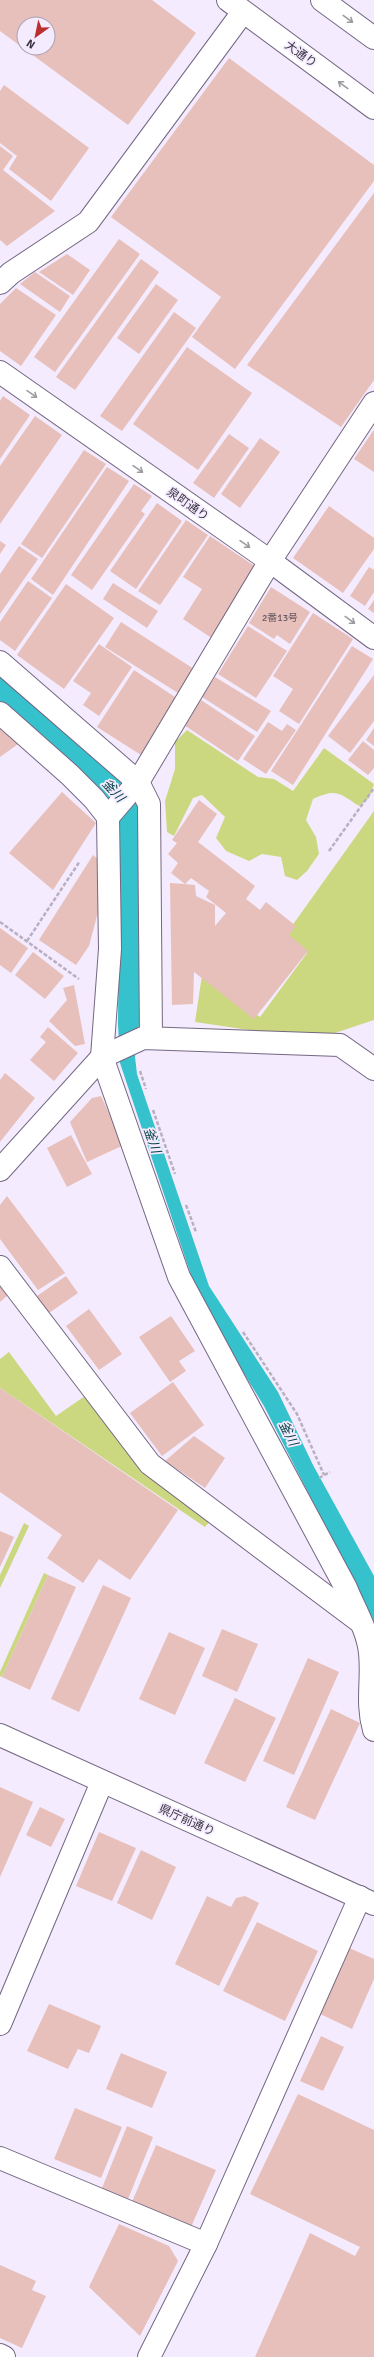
<svg xmlns="http://www.w3.org/2000/svg" width="374" height="2357" font-family="Signika,'Noto Sans JP',sans-serif">
<style>
.green{fill:#ccd880}
.water{fill:#35c2cd}
.building{fill:#e7c0bb;fill-rule:evenodd}
.lines{fill:none;stroke-linecap:round;stroke-linejoin:round}
.minor-casing{stroke:#746782;stroke-width:24}
.major-casing{stroke:#746782;stroke-width:24}
.path{stroke:#b8b0c1;stroke-width:2.5;stroke-dasharray:4 2;stroke-linecap:butt}
.minor{stroke:#fff;stroke-width:22}
.major{stroke:#fff;stroke-width:22}
.oneway{stroke:#9d9aa0}
.labels{text-anchor:middle;stroke-width:3.5;stroke-linejoin:round;paint-order:stroke}
.number-label{font-size:10px;fill:#665860}
.street-label{font-size:12px;fill:#3b3542;stroke:#f4ebfe}
.water-label{font-size:13px;font-style:italic;fill:#044348;stroke:#f4ebfe}
</style>
<rect width="100%" height="100%" fill="#f4ebfe"/>
<!-- green -->
<g class="green">
<path d="M187 730 258 777 274 779 293 791 324 748 374 784 369 798 359 806C339 793 337 788 313 799L306 820 316 837 319 854 307 871 297 880 285 876 281 857 262 854 249 861 226 851 216 838 225 817 202 795 193 798 174 836 167 832 165 801 175 769V742Z"/>
<polygon points="374,811 374,1020 335,1033 282,1035 195,1022 202,975 260,1017 307,953 284,937"/>
<polygon points="9,1352 56,1416 85,1396 210,1521 205,1527 0,1388 0,1359"/>
<polygon points="24,1523 29,1526 0,1588 0,1575"/>
<polygon points="44,1573 48,1575 2,1677 0,1676 0,1672"/>
</g>
<!-- water -->
<polygon class="water" points="0,676 121,780 139,805 140,1016 135,1057 137,1074 209,1286 278,1392 313,1465 374,1576 374,1622 264,1406 229,1349 195,1287 120,1063 118,1024 120,826 107,800 0,704"/>
<!-- building -->
<g class="building">
<path d="M0 0H152L196 33 128 125 0 31ZM24 24H48V48H24Z"/>
<polygon points="229,58 374,165 374,181 235,369 192,337 221,297 111,217"/>
<polygon points="4,85 89,148 51,201 9,169 17,156 0,143 0,91"/>
<polygon points="0,146 13,156 3,170 55,211 7,246 0,240"/>
<polygon points="374,193 374,380 341,427 247,365"/>
<polygon points="119,239 140,254 55,372 34,357"/>
<polygon points="67,254 90,270 73,295 39,272"/>
<polygon points="141,259 159,272 75,390 56,377"/>
<polygon points="35,272 70,296 60,312 20,284"/>
<polygon points="156,284 178,300 139,354 117,338"/>
<polygon points="16,288 56,315 21,366 0,351 0,304"/>
<polygon points="174,312 196,328 122,431 100,416"/>
<polygon points="187,347 252,393 198,470 133,424"/>
<polygon points="3,396 30,415 0,459 0,401"/>
<polygon points="35,416 62,435 0,524 0,466"/>
<polygon points="373,431 374,431 374,472 354,459"/>
<polygon points="229,434 249,448 214,498 193,483"/>
<polygon points="260,438 280,452 240,508 221,494"/>
<polygon points="84,450 106,464 42,558 21,544"/>
<polygon points="107,467 129,481 53,595 31,579"/>
<polygon points="134,484 152,496 141,511 145,514 92,590 71,575"/>
<polygon points="157,503 182,521 136,589 110,571"/>
<polygon points="329,506 374,538 374,549 343,593 293,558"/>
<polygon points="186,520 208,535 160,605 138,591"/>
<polygon points="210,536 259,569 213,639 183,619 202,589 183,577"/>
<polygon points="0,541 6,545 0,554"/>
<polygon points="19,546 38,559 0,614 0,574"/>
<polygon points="369,567 374,570 374,592 365,606 350,596"/>
<polygon points="28,581 52,598 15,651 0,640 0,622"/>
<polygon points="113,583 158,611 147,628 103,599"/>
<polygon points="66,584 114,618 64,689 17,655"/>
<polygon points="271,587 310,612 290,644 277,635 274,639 249,623"/>
<polygon points="374,600 374,613 368,609"/>
<polygon points="313,613 353,639 299,724 279,711 293,689 273,676"/>
<polygon points="121,622 194,669 178,693 105,647"/>
<polygon points="248,626 287,651 256,698 218,674"/>
<polygon points="99,644 132,667 99,716 83,705 91,693 73,681"/>
<polygon points="352,646 373,659 293,785 271,771"/>
<polygon points="134,670 178,699 141,755 97,727"/>
<polygon points="374,675 374,721 350,753 328,736"/>
<polygon points="215,677 271,711 257,732 202,697"/>
<polygon points="201,700 255,736 238,761 184,725"/>
<polygon points="268,722 282,731 287,724 296,730 266,774 243,759"/>
<polygon points="0,726 21,742 0,757"/>
<polygon points="374,728 374,746 366,740"/>
<polygon points="363,741 374,750 374,768 368,775 348,760"/>
<polygon points="62,792 96,823 53,890 9,853"/>
<path d="M199 800 217 814 198 842 255 886 246 899 260 910 266 902 296 926 289 935 308 951 254 1019 194 972 193 1004 172 1005 170 883 185 884 171 873 178 863 168 854 177 843 172 840ZM191 878 209 891 206 897 226 913 215 926V905L196 896 195 885 185 884Z"/>
<polygon points="93,855 104,864 101,901 89,946 76,965 39,940"/>
<polygon points="0,928 28,948 11,973 0,965"/>
<polygon points="33,952 64,976 45,999 15,975"/>
<polygon points="74,985 85,1044 75,1046 49,1021 67,1000 63,988"/>
<polygon points="48,1027 78,1053 54,1081 30,1060 46,1042 40,1037"/>
<polygon points="5,1073 35,1098 0,1142 0,1080"/>
<polygon points="101,1096 124,1145 87,1162 70,1122 92,1098"/>
<polygon points="71,1135 92,1174 67,1187 47,1148"/>
<polygon points="7,1196 65,1273 38,1290 0,1239 0,1205"/>
<polygon points="66,1276 78,1293 49,1313 37,1296"/>
<polygon points="0,1285 8,1295 0,1302"/>
<polygon points="89,1309 122,1354 99,1370 66,1326"/>
<polygon points="171,1316 195,1351 179,1361 186,1371 170,1382 139,1337"/>
<polygon points="173,1382 204,1425 162,1456 130,1413"/>
<polygon points="0,1388 178,1510 130,1580 99,1559 83,1583 47,1558 62,1535 0,1492"/>
<polygon points="194,1436 225,1458 205,1488 165,1461"/>
<polygon points="0,1531 14,1537 0,1567"/>
<polygon points="48,1575 76,1587 30,1690 2,1677"/>
<polygon points="103,1585 131,1598 79,1712 51,1699"/>
<polygon points="222,1629 258,1644 237,1692 202,1676"/>
<polygon points="169,1632 205,1648 175,1715 139,1699"/>
<polygon points="308,1658 339,1672 294,1775 263,1761"/>
<polygon points="235,1698 276,1718 245,1782 204,1763"/>
<polygon points="331,1709 360,1723 315,1820 286,1807"/>
<polygon points="0,1787 33,1802 0,1877"/>
<polygon points="40,1807 65,1819 51,1847 26,1835"/>
<polygon points="99,1832 136,1848 112,1901 76,1886"/>
<polygon points="141,1850 176,1867 152,1920 117,1903"/>
<polygon points="207,1896 231,1907 236,1898 245,1896 259,1903 219,1986 175,1964"/>
<polygon points="257,1922 318,1951 285,2021 223,1991"/>
<polygon points="347,1947 374,1959 374,1979 352,2029 318,2013"/>
<polygon points="49,2004 101,2026 89,2053 78,2049 68,2069 27,2051"/>
<polygon points="321,2036 344,2047 323,2091 300,2081"/>
<polygon points="121,2053 167,2072 152,2108 106,2089"/>
<polygon points="298,2094 374,2130 374,2357 255,2357 310,2233 355,2256 360,2247 250,2194"/>
<polygon points="75,2108 122,2127 101,2178 54,2159"/>
<polygon points="127,2126 153,2137 126,2204 100,2193"/>
<polygon points="156,2145 216,2170 191,2227 132,2202"/>
<polygon points="119,2224 169,2246 178,2261 140,2336 89,2287"/>
<polygon points="0,2265 36,2281 32,2290 46,2296 22,2348 0,2338"/>
</g>
<g class="lines">
<defs>
<g id="minor">
<polyline points="0,283 11,273 88,222 243,12"/>
<polyline points="0,372 270,561 374,638"/>
<polyline points="0,662 138,782 149,804 151,1038"/>
<path d="M0 713 70 775 94 799 108 817 110 949 102 1057 179 1277 346 1588C354 1608 368 1631 370 1653 373 1680 366 1702 374 1730"/>
<polyline points="108,817 138,782 270,561 374,403"/>
<polyline points="0,1170 102,1057 143,1038 340,1045 374,1069"/>
<polyline points="0,1267 150,1464 359,1621"/>
<polyline points="0,1735 374,1904"/>
<polyline points="0,2024 102,1782"/>
<polyline points="0,2158 206,2244"/>
<polyline points="0,2355 4,2357"/>
<polyline points="149,2357 206,2244 360,1897"/>
</g>
<g id="major">
<polyline points="228,0 374,108"/>
<polyline points="322,0 374,38"/>
</g>
</defs>
<!-- minor casing -->
<use href="#minor" class="minor-casing"/>
<!-- major casing -->
<use href="#major" class="major-casing"/>
<!-- path -->
<g class="path">
<polyline points="329,851 374,788"/>
<polyline points="0,922 79,979"/>
<polyline points="27,941 80,861"/>
<polyline points="140,1071 146,1089"/>
<polyline points="153,1110 175,1174"/>
<polyline points="186,1205 196,1232"/>
<polyline points="243,1332 297,1414 324,1475"/>
<polyline points="319,1478 330,1472"/>
</g>
<!-- minor -->
<use href="#minor" class="minor"/>
<!-- major -->
<use href="#major" class="major"/>
</g>
<!-- one-way arrows -->
<defs><path id="oneway-shaft" d="M-6 0H5M1.5-3L5.5 0L1.5 3" fill="none" stroke-width="1.6" stroke-linecap="round" stroke-linejoin="round"/></defs>
<g class="oneway">
<use href="#oneway-shaft" transform="translate(348 19) rotate(36)"/>
<use href="#oneway-shaft" transform="translate(343 85) rotate(-144)"/>
<use href="#oneway-shaft" transform="translate(32 394) rotate(35)"/>
<use href="#oneway-shaft" transform="translate(138 469) rotate(35)"/>
<use href="#oneway-shaft" transform="translate(245 544) rotate(35)"/>
<use href="#oneway-shaft" transform="translate(350 620) rotate(36)"/>
</g>
<g class="labels">
<!-- number labels -->
<g class="number-label">
<text x="280" y="621">2番13号</text>
</g>
<!-- street labels -->
<g class="street-label">
<text transform="translate(301 54) rotate(36)" y="4">大通り</text>
<text transform="translate(188 504) rotate(35)" y="4">泉町通り</text>
<text transform="translate(187 1820) rotate(24)" y="4">県庁前通り</text>
</g>
<!-- water labels -->
<g class="water-label">
<text transform="translate(114 790) rotate(47)" y="5">釜川</text>
<text transform="translate(153 1140) rotate(71)" y="5">釜川</text>
<text transform="translate(289 1433) rotate(63)" y="5">釜川</text>
</g>
</g>
<!-- north arrow -->
<g transform="translate(36 36) rotate(213)"><circle r="19" fill="#f4ebfe" stroke="#aaa2b3"/>
<path d="M0-3L7 15L0 10L-7 15Z" fill="#bc2d2f"/>
<text y="-6" font-size="11" font-weight="bold" text-anchor="middle" fill="#3b3542">N</text>
</g>
</svg>
